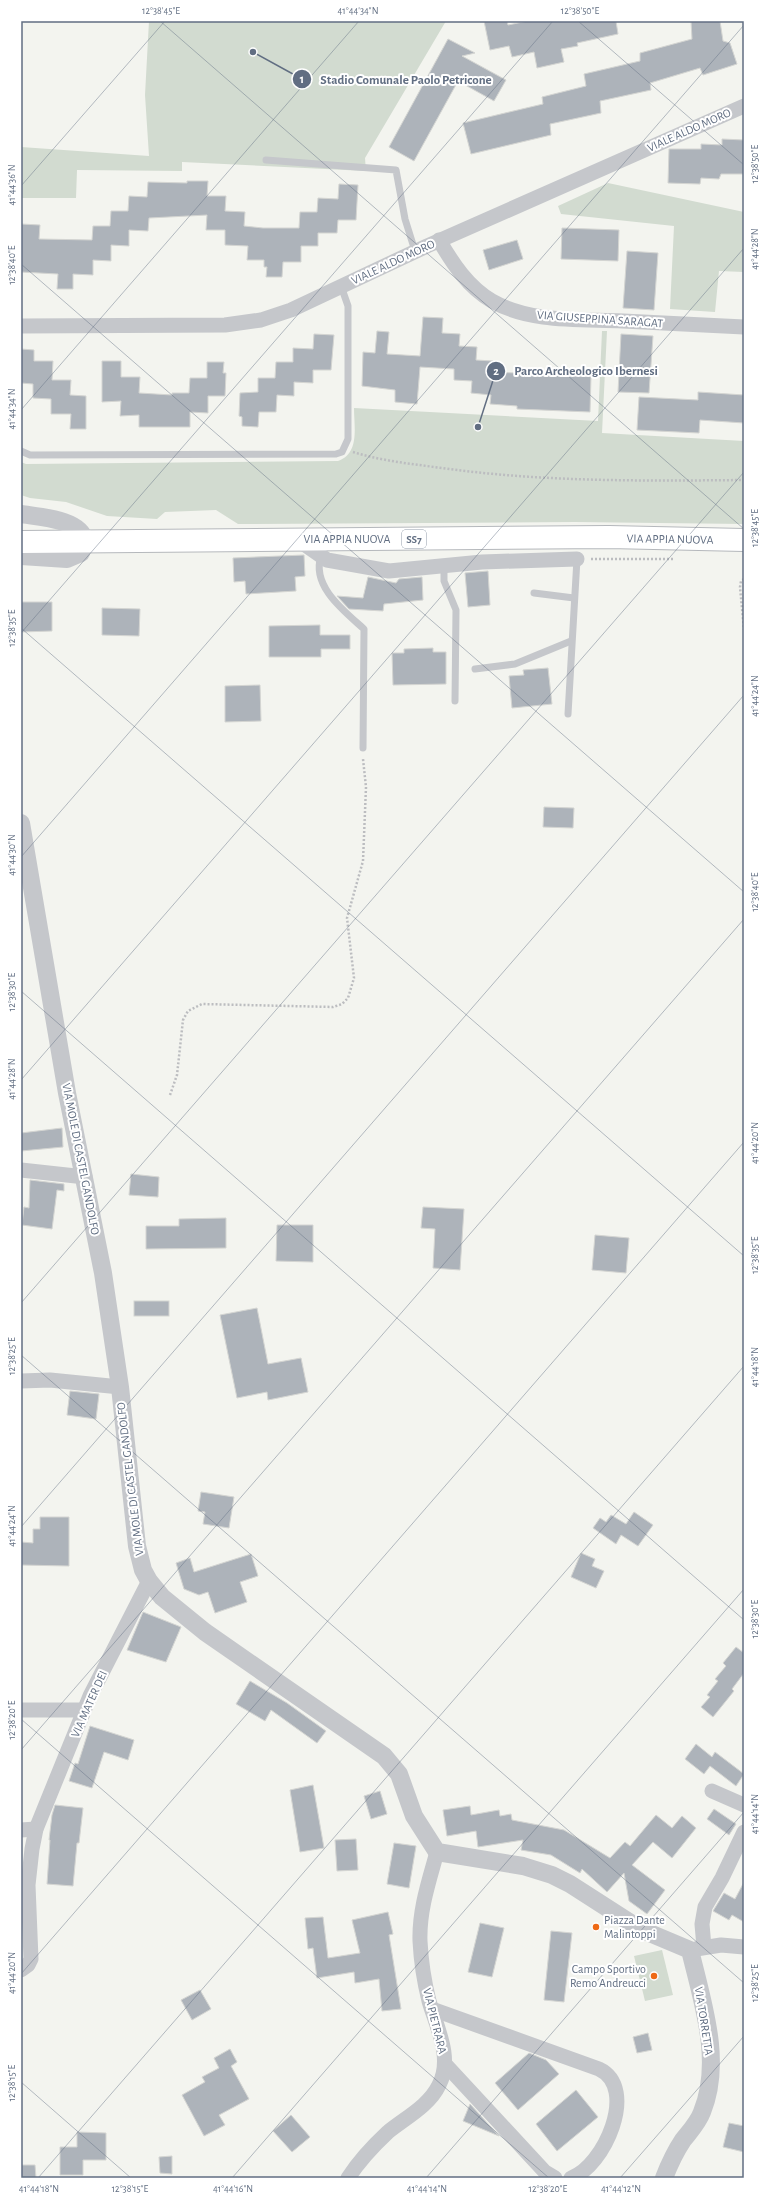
<svg xmlns="http://www.w3.org/2000/svg" width="765" height="2199" font-family="'Alegreya Sans',sans-serif">
<style>
.green{fill:#d2dbd0}
.building{fill:#adb3ba;stroke:#d4d5d2}
.lines{fill:none;stroke-linecap:round;stroke-linejoin:round}
.primary-casing{stroke:#b5b8bc;stroke-width:24}
.path{stroke:#bcbdc0;stroke-width:2.5;stroke-dasharray:2 2;stroke-linecap:butt}
.service{stroke:#c5c7cb;stroke-width:7}
.minor{stroke:#c5c7cb;stroke-width:15}
.tertiary{stroke:#c5c7cb;stroke-width:18}
.primary{stroke:#fff;stroke-width:22}
.ticks{fill:none;stroke:#616e82;stroke-width:1;stroke-opacity:0.45}
.poi-dot{fill:#ee6915;stroke:#fff;stroke-width:1.5}
.labels{text-anchor:middle;stroke-width:4;stroke-linejoin:round;paint-order:stroke}
.shield{fill:#fff;stroke:#909aa8;stroke-width:1}
.shield-label{font-size:11px;font-weight:bold;fill:#616e82}
.street-label{font-size:12px;fill:#616e82;stroke:#fff}
.poi-label{font-size:12px;fill:#616e82;stroke:#fff;text-anchor:start}
.leader{fill:none;stroke:#616e82;stroke-width:1.5}
.callout-dot{fill:#616e82;stroke:#fff;stroke-width:1.5}
.mark-label{font-size:12px;text-anchor:middle;font-weight:bold;fill:#fff}
.callout-label{font-size:13px;text-anchor:middle;font-weight:bold;fill:#616e82;stroke:#fff;stroke-width:4;stroke-linejoin:round;paint-order:stroke}
.neatline{fill:none;stroke:#616e82;stroke-width:1.5}
.ticks-label{font-size:10px;text-anchor:middle;fill:#616e82}
</style>
<rect width="100%" height="100%" fill="#f3f4ef"/>
<!-- green -->
<g class="green">
<polygon points="149,21 446,21 365,158 366,171 182,162 182,171 77,170 76,198 21,198 21,147 149,156 145,95"/>
<polygon points="608,183 744,212 744,272 719,271 715,312 670,309 674,226 561,214 558,206"/>
<path d="M602 331H607L602 433 744 441V524L575 522 238 524 216 510 165 512 157 519 107 516 66 502 30 498 21 495V462L26 464 338 461C360 453 354 427 354 408L598 421Z"/>
<polygon points="662,1950 673,1995 645,2001 634,1956"/>
</g>
<!-- building -->
<g class="building">
<polygon points="484,21 507,21 508,25 528,21 616,21 618,34 577,43 578,46 561,49 564,62 537,68 534,52 512,57 509,46 490,50"/>
<polygon points="691,21 720,21 723,41 730,43 737,64 703,75 700,68 650,83 651,90 600,101 601,113 550,124 551,135 471,154 463,123 543,104 542,97 586,86 584,74 640,61 640,53 692,39"/>
<polygon points="448,39 475,53 462,56 506,80 494,101 458,81 414,161 389,147"/>
<polygon points="722,139 744,140 744,174 721,174 719,179 701,178 700,184 668,183 669,149 701,149 701,144 722,145"/>
<polygon points="187,181 208,181 207,196 226,196 225,211 245,212 244,226 263,228 299,228 300,212 317,212 318,198 338,199 339,184 358,185 356,220 338,220 337,233 318,233 318,246 301,246 301,262 283,262 282,277 266,277 267,267 264,267 264,260 247,260 248,246 225,245 225,230 206,230 207,215 149,218 148,231 129,230 129,246 111,245 111,261 93,260 93,275 73,274 73,289 57,289 58,274 21,272 21,224 40,225 39,239 92,240 93,226 110,226 111,211 128,211 129,196 147,197 148,182 187,183"/>
<polygon points="562,228 619,230 618,261 561,259"/>
<polygon points="517,240 523,259 489,270 483,250"/>
<polygon points="627,251 658,253 654,310 623,308"/>
<polygon points="423,317 443,318 442,333 460,334 459,346 477,347 476,360 493,361 492,372 591,376 590,412 517,409 517,406 490,404 491,395 471,393 472,381 454,380 454,369 420,367 417,404 395,402 395,390 362,386 363,352 375,353 377,331 389,332 387,354 420,356"/>
<polygon points="314,334 334,335 331,370 313,370 313,383 294,382 294,396 277,395 276,412 259,412 258,427 242,426 242,417 239,416 240,393 258,392 258,378 275,378 276,362 293,362 293,348 313,349"/>
<polygon points="621,334 653,336 649,393 618,392"/>
<polygon points="21,349 34,350 34,361 53,361 52,380 71,380 70,395 86,396 86,429 70,429 71,414 51,414 51,399 33,398 33,384 21,383"/>
<polygon points="102,361 121,361 121,377 140,377 139,393 172,395 172,393 189,393 190,378 207,378 207,362 224,362 223,373 226,373 225,396 208,396 208,413 190,412 190,427 139,427 139,415 120,416 121,401 102,402"/>
<polygon points="698,392 744,395 744,423 700,420 699,433 637,430 639,397 698,400"/>
<polygon points="304,555 305,576 295,577 296,591 246,594 245,581 234,582 233,558"/>
<polygon points="488,571 490,605 468,607 465,573"/>
<polygon points="368,577 396,583 399,579 422,577 423,600 384,604 383,611 349,609 337,596 363,598"/>
<polygon points="21,602 52,602 52,631 21,632"/>
<polygon points="102,608 140,609 139,636 102,635"/>
<polygon points="320,625 320,635 350,635 350,649 321,649 321,657 269,657 269,626"/>
<polygon points="433,648 433,652 446,652 446,684 393,685 392,653 404,653 404,649"/>
<polygon points="548,668 552,704 512,708 509,676 524,675 523,670"/>
<polygon points="260,685 261,721 225,722 225,686"/>
<polygon points="544,807 574,808 573,828 543,827"/>
<polygon points="62,1128 63,1147 21,1151 21,1133"/>
<polygon points="131,1174 159,1177 158,1197 129,1195"/>
<polygon points="30,1180 64,1184 64,1191 57,1190 52,1229 22,1225 24,1207 29,1208"/>
<polygon points="423,1207 464,1209 460,1270 433,1268 435,1229 421,1228"/>
<polygon points="226,1218 226,1248 146,1249 146,1226 179,1226 179,1219"/>
<polygon points="277,1225 313,1225 313,1262 276,1261"/>
<polygon points="595,1235 629,1238 626,1273 592,1270"/>
<rect x="134" y="1301" width="35" height="15"/>
<polygon points="257,1308 268,1364 301,1358 308,1392 268,1400 267,1392 237,1398 220,1315"/>
<polygon points="70,1391 99,1394 96,1419 67,1415"/>
<polygon points="201,1492 234,1497 229,1528 203,1524 205,1512 198,1511"/>
<polygon points="634,1512 653,1525 638,1546 621,1535 616,1544 593,1528 600,1518 606,1522 611,1515 626,1524"/>
<polygon points="40,1517 69,1517 69,1566 21,1565 21,1542 33,1543 33,1529 40,1529"/>
<polygon points="581,1553 595,1559 592,1566 604,1571 596,1588 571,1577"/>
<polygon points="251,1554 258,1576 240,1582 247,1602 215,1613 208,1592 199,1595 184,1589 176,1563 190,1558 194,1572"/>
<polygon points="143,1612 181,1627 166,1662 127,1650"/>
<polygon points="736,1647 744,1653 744,1673 732,1689 734,1691 713,1717 701,1707 710,1697 707,1695 718,1681 715,1679 726,1666 723,1663"/>
<polygon points="250,1681 287,1703 326,1731 317,1743 271,1710 265,1721 236,1704"/>
<polygon points="90,1726 134,1740 128,1760 104,1752 92,1788 69,1781 75,1763 78,1764"/>
<polygon points="696,1744 712,1757 715,1752 744,1774 736,1786 710,1766 704,1774 685,1759"/>
<polygon points="313,1785 324,1848 300,1852 290,1790"/>
<polygon points="380,1791 387,1814 371,1819 364,1796"/>
<polygon points="55,1805 83,1808 79,1843 77,1843 73,1886 47,1884 50,1840 49,1840 52,1815"/>
<polygon points="470,1806 471,1815 499,1810 500,1816 511,1814 512,1820 564,1830 610,1858 625,1842 630,1846 656,1815 672,1828 682,1816 696,1828 672,1858 653,1842 632,1865 665,1890 647,1914 629,1901 624,1873 607,1892 582,1869 580,1873 551,1855 521,1850 523,1840 478,1847 476,1831 447,1836 443,1810"/>
<polygon points="714,1809 736,1824 729,1835 707,1819"/>
<polygon points="356,1839 358,1870 337,1871 335,1840"/>
<polygon points="394,1843 416,1846 409,1888 387,1884"/>
<polygon points="744,1882 744,1922 732,1915 729,1920 713,1911 724,1893 735,1899"/>
<polygon points="388,1912 393,1934 389,1935 401,2009 382,2011 379,1979 355,1983 354,1972 317,1978 313,1948 308,1949 305,1918 323,1917 328,1958 360,1953 352,1920"/>
<polygon points="480,1923 504,1928 492,1977 468,1972"/>
<polygon points="551,1931 572,1933 564,2002 544,2000"/>
<polygon points="200,1990 211,2009 192,2020 181,2000"/>
<polygon points="648,2033 652,2050 637,2053 633,2037"/>
<polygon points="230,2049 237,2062 231,2066 249,2099 219,2115 225,2125 204,2136 182,2095 205,2082 202,2077 219,2068 214,2058"/>
<polygon points="529,2053 546,2060 559,2074 518,2110 495,2083"/>
<polygon points="576,2090 598,2117 557,2151 536,2124"/>
<polygon points="470,2104 499,2136 463,2121"/>
<polygon points="291,2115 310,2137 292,2152 273,2131"/>
<polygon points="729,2123 744,2126 744,2152 723,2147"/>
<polygon points="77,2132 106,2133 106,2160 83,2160 83,2175 60,2175 60,2147 77,2147"/>
<polygon points="172,2156 172,2174 160,2173 159,2157"/>
<polygon points="21,2165 35,2165 36,2178 21,2178"/>
</g>
<g class="lines">
<defs>
<polyline id="primary" points="21,542 609,537 744,540"/>
</defs>
<!-- primary casing -->
<use href="#primary" class="primary-casing"/>
<!-- path -->
<g class="path">
<path d="M353 452C382 461 412 464 442 468 542 482 643 481 744 480"/>
<polyline points="591,559 674,559"/>
<polyline points="744,579 741,581 740,587 744,630"/>
<polyline points="170,1095 177,1075 183,1020 188,1011 202,1004 333,1007 342,1004 348,998 354,978 347,918 363,861 366,787 363,759"/>
</g>
<!-- service -->
<g class="service">
<polyline points="266,160 396,170 405,219 415,251"/>
<polyline points="21,451 30,455 336,454 342,452 348,439 348,306 341,286"/>
<path d="M321 556C311 586 344 611 364 629L363 748"/>
<polyline points="444,567 444,581 456,610 455,701"/>
<polyline points="534,593 574,598"/>
<polyline points="475,669 515,664 571,641"/>
<polyline points="568,714 577,559"/>
</g>
<!-- minor -->
<g class="minor">
<path d="M439 240C453 264 468 287 492 301 531 323 580 319 623 321 663 323 704 325 744 327"/>
<polyline points="21,326 225,325 261,320 291,310 427,246 744,106"/>
<polyline points="297,539 327,560 389,571 482,562 577,559"/>
<polyline points="21,1170 85,1177"/>
<polyline points="21,1381 50,1380 120,1387"/>
<polyline points="21,1710 84,1710"/>
<polyline points="712,1791 744,1805"/>
<polyline points="21,1830 36,1829"/>
<polyline points="704,1947 702,1924 705,1907 722,1878 744,1832"/>
<polyline points="696,1949 721,1945 744,1947"/>
<polyline points="21,1970 28,1965 31,1959 28,1885 32,1849 36,1829 90,1696 149,1581"/>
<path d="M432 2009 599 2069C639 2088 604 2167 571 2178"/>
<polyline points="445,2064 545,2172 555,2178"/>
<path d="M348 2178C359 2161 373 2146 388 2132 405 2118 429 2106 439 2085 453 2058 437 2028 429 2001 424 1981 421 1961 420 1941 419 1910 429 1881 437 1852"/>
</g>
<!-- tertiary -->
<g class="tertiary">
<path d="M21 514C40 517 81 519 85 541L81 553 67 559 21 556"/>
<path d="M21 823 67 1093 103 1273 120 1387 137 1546 143 1570 149 1581 162 1597 205 1632 384 1756 399 1774 414 1816 437 1852 523 1866 552 1875 570 1884 640 1929 690 1950C702 2001 723 2061 702 2112 698 2123 690 2131 683 2140 675 2152 669 2165 664 2178"/>
</g>
<!-- primary -->
<use href="#primary" class="primary"/>
</g>
<!-- ticks -->
<path class="ticks" d="M160 21 744 529M578 21 744 165M21 186 165 21M21 264 744 892M21 410 359 21M21 628 744 1256M21 633 553 21M21 857 744 25M21 991 744 1620M21 1080 744 248M21 1303 744 472M21 1355 744 1983M21 1527 744 695M21 1719 549 2178M21 1750 744 919M21 1974 744 1142M21 2082 131 2178M38 2178 744 1366M232 2178 744 1589M426 2178 744 1812M620 2178 744 2036"/>
<!-- markers -->
<g class="poi-dot">
<circle cx="596" cy="1927" r="4"/>
<circle cx="654" cy="1976" r="4"/>
</g>
<g class="labels">
<!-- shield labels -->
<rect class="shield" x="402" y="530" width="24" height="18" rx="3"/>
<g class="shield-label">
<text x="414" y="543">SS7</text>
</g>
<!-- street labels -->
<g class="street-label">
<text transform="translate(689 130) rotate(-24)" y="4">VIALE ALDO MORO</text>
<text transform="translate(393 262) rotate(-25)" y="4">VIALE ALDO MORO</text>
<text transform="translate(600 319) rotate(4)" y="4">VIA GIUSEPPINA SARAGAT</text>
<text x="347" y="543">VIA APPIA NUOVA</text>
<text transform="translate(670 539) rotate(1)" y="4">VIA APPIA NUOVA</text>
<text transform="translate(81 1159) rotate(79)" y="4">VIA MOLE DI CASTEL GANDOLFO</text>
<text transform="translate(130 1479) rotate(-97)" y="4">VIA MOLE DI CASTEL GANDOLFO</text>
<text transform="translate(89 1704) rotate(-66)" y="4">VIA MATER DEI</text>
<text transform="translate(435 2021) rotate(76)" y="4">VIA PIETRARA</text>
<text transform="translate(704 2021) rotate(81)" y="4">VIA TORRETTA</text>
</g>
<!-- poi labels -->
<g class="poi-label">
<text x="604" y="1924">Piazza Dante<tspan x="604" dy="14">Malintoppi</tspan></text>
<text x="646" y="1973" text-anchor="end">Campo Sportivo<tspan x="646" dy="14">Remo Andreucci</tspan></text>
</g>
</g>
<!-- callouts -->
<path class="leader" d="M253 52L302 79M478 427L496 371"/>
<g class="callout-dot">
<circle cx="253" cy="52" r="4"/>
<circle cx="478" cy="427" r="4"/>
<circle cx="302" cy="79" r="10"/>
<circle cx="496" cy="371" r="10"/>
</g>
<g class="mark-label">
<text x="302" y="83">1</text>
<text x="496" y="375">2</text>
</g>
<g class="callout-label">
<text x="406" y="84">Stadio Comunale Paolo Petricone</text>
<text x="586" y="375">Parco Archeologico Ibernesi</text>
</g>
<!-- border -->
<rect width="765" height="2199" fill="none" stroke="#ffffff" stroke-width="44"/>
<rect x="22" y="22" width="721" height="2155" class="neatline"/>
<g class="ticks-label">
<text x="161" y="14">12°38'45"E</text>
<text x="358" y="14">41°44'34"N</text>
<text x="580" y="14">12°38'50"E</text>
<text transform="translate(754 164) rotate(-90)" y="4">12°38'50"E</text>
<text transform="translate(11 185) rotate(-90)" y="4">41°44'36"N</text>
<text transform="translate(754 249) rotate(-90)" y="4">41°44'28"N</text>
<text transform="translate(11 265) rotate(-90)" y="4">12°38'40"E</text>
<text transform="translate(11 409) rotate(-90)" y="4">41°44'34"N</text>
<text transform="translate(754 528) rotate(-90)" y="4">12°38'45"E</text>
<text transform="translate(11 628) rotate(-90)" y="4">12°38'35"E</text>
<text transform="translate(754 696) rotate(-90)" y="4">41°44'24"N</text>
<text transform="translate(11 855) rotate(-90)" y="4">41°44'30"N</text>
<text transform="translate(754 892) rotate(-90)" y="4">12°38'40"E</text>
<text transform="translate(11 992) rotate(-90)" y="4">12°38'30"E</text>
<text transform="translate(11 1079) rotate(-90)" y="4">41°44'28"N</text>
<text transform="translate(754 1143) rotate(-90)" y="4">41°44'20"N</text>
<text transform="translate(754 1255) rotate(-90)" y="4">12°38'35"E</text>
<text transform="translate(11 1356) rotate(-90)" y="4">12°38'25"E</text>
<text transform="translate(754 1367) rotate(-90)" y="4">41°44'18"N</text>
<text transform="translate(11 1526) rotate(-90)" y="4">41°44'24"N</text>
<text transform="translate(754 1619) rotate(-90)" y="4">12°38'30"E</text>
<text transform="translate(11 1720) rotate(-90)" y="4">12°38'20"E</text>
<text transform="translate(754 1814) rotate(-90)" y="4">41°44'14"N</text>
<text transform="translate(11 1973) rotate(-90)" y="4">41°44'20"N</text>
<text transform="translate(754 1983) rotate(-90)" y="4">12°38'25"E</text>
<text transform="translate(11 2083) rotate(-90)" y="4">12°38'15"E</text>
<text x="39" y="2192">41°44'18"N</text>
<text x="130" y="2192">12°38'15"E</text>
<text x="233" y="2192">41°44'16"N</text>
<text x="427" y="2192">41°44'14"N</text>
<text x="548" y="2192">12°38'20"E</text>
<text x="621" y="2192">41°44'12"N</text>
</g>
</svg>
